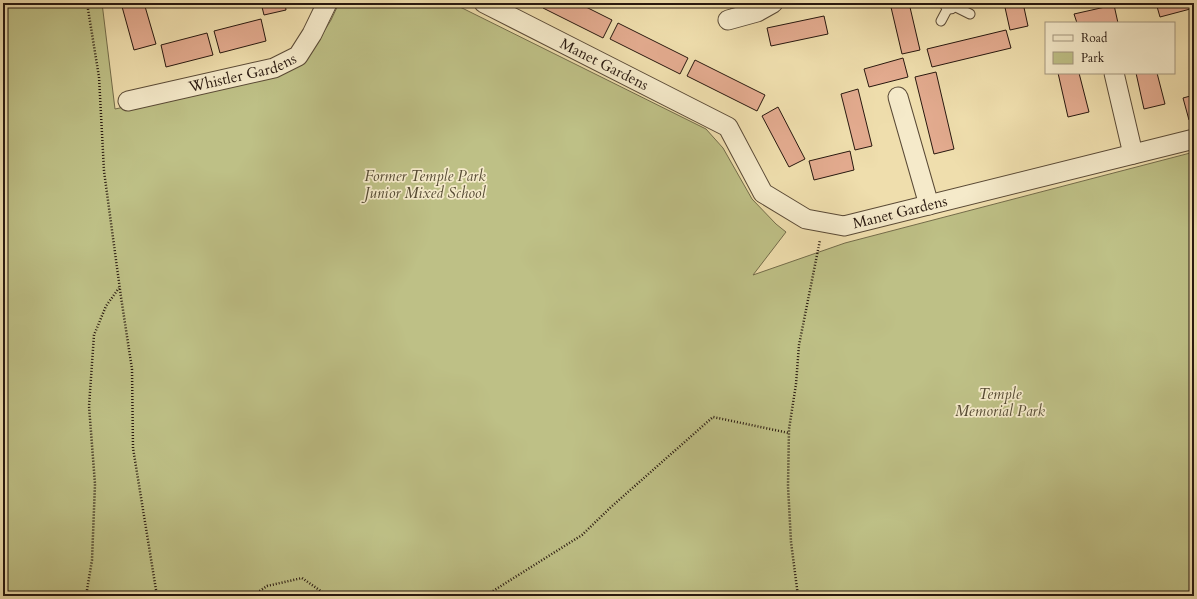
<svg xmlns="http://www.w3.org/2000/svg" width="1197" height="599" font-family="Cardo,serif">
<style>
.green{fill:#bec086;stroke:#736c4a}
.building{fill:#e3ab8f;stroke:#28180f}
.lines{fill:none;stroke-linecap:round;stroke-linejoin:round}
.lane-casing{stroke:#5a4a36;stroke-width:11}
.street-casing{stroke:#5a4a36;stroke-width:21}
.path{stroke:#28180f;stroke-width:2.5;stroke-dasharray:1 2;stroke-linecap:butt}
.lane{stroke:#f5eaca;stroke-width:9}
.street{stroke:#f5eaca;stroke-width:19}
.labels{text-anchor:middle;stroke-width:3.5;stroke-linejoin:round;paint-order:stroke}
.street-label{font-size:15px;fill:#28180f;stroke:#f5eaca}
.park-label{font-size:15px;font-style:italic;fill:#554a33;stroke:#f5eaca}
</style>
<rect width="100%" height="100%" fill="#efdead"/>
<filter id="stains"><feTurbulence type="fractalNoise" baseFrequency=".005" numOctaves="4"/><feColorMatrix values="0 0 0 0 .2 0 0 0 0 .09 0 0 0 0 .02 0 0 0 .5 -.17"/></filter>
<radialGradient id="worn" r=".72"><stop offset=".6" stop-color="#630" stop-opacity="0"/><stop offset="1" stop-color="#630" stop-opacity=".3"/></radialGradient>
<!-- green -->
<polygon class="green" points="3,3 102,3 115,109 272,76 310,54 331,20 339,3 452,3 706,129 723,148 752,199 776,224 786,232 753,275 845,243 1194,152 1194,596 3,596"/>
<!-- building -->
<g class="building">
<polygon points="121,3 144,3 156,44 134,50"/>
<polygon points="261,3 285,3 286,10 264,15"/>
<polygon points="546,3 578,3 612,20 603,38 543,8"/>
<polygon points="729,3 748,3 748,4 730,8"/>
<polygon points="830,3 844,3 831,6"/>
<polygon points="890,3 909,3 920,50 902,54"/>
<polygon points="1004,3 1023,3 1028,26 1010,30"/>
<polygon points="1127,3 1143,3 1128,7"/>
<polygon points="1156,3 1194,3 1194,8 1160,17"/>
<polygon points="1114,5 1118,23 1077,23 1074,14"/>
<polygon points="824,16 828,34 771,46 767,28"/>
<polygon points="261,19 266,41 220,53 214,31"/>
<polygon points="618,23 688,58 680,74 610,39"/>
<polygon points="1006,30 1011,48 932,67 927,49"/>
<polygon points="207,33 213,55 166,67 161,45"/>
<polygon points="903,58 908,77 869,87 864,69"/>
<polygon points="695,60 765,95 757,111 687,76"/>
<polygon points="936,72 954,149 934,154 915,77"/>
<polygon points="1058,73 1079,73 1089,112 1068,117"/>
<polygon points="1136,73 1157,73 1165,104 1144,109"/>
<polygon points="858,89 872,146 855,150 841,94"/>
<polygon points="1194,95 1194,118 1189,120 1183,98"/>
<polygon points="778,107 805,159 789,167 762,116"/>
<polygon points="850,151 854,170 814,180 809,161"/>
</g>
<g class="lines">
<defs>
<polyline id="lane" points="941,21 950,4 970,14"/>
<g id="street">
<path id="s1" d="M484 3 728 127 763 193 806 219 844 226 1194 139"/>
<polyline points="950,3 950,4"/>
<polyline points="728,20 757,12 773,3"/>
<polyline points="1114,73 1133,154"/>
<polyline points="898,97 929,205"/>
<path id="s2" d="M128 101 274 68 298 56 312 34 327 3"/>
</g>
</defs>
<!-- lane casing -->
<use href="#lane" class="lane-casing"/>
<!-- street casing -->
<use href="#street" class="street-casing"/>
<!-- path -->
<g class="path">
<polyline points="87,3 99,77 104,171 121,297 132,369 133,448 157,596"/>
<polyline points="86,596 92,560 95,484 89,406 94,335 106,306 119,288"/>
<polyline points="252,596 267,586 302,578 328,596"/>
<polyline points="482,596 493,591 582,535 611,507 713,417 789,433"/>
<polyline points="492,596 525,595 527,596"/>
<polyline points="798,596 791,542 788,486 789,429 796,384 799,345 820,240"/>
</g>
<!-- lane -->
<use href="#lane" class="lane"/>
<!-- street -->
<use href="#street" class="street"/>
</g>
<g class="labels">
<!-- street labels -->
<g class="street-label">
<text dy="5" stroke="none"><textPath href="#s1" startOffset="135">Manet Gardens</textPath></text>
<text dy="5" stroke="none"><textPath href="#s2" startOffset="118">Whistler Gardens</textPath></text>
<text dy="5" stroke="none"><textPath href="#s1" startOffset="495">Manet Gardens</textPath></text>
</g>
<!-- park labels -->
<g class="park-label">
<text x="425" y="181">Former Temple Park<tspan x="425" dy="17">Junior Mixed School</tspan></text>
<text x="1000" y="399">Temple<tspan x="1000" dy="17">Memorial Park</tspan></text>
</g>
</g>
<!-- margin -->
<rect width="1197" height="599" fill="none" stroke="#efdead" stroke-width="16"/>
<rect x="4" y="4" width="1189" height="591" fill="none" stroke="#28180f" stroke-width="2"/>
<rect x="8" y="8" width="1181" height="583" fill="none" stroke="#28180f"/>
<!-- legend -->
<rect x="1045" y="22" width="130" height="52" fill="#f5eaca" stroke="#a3967f"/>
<rect x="1053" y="35" width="20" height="6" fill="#f5eaca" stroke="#a3967f"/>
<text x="1081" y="42" font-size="12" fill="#28180f">Road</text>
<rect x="1053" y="52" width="20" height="12" fill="#bec086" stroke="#a3967f"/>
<text x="1081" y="62" font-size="12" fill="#28180f">Park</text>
<rect width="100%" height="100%" filter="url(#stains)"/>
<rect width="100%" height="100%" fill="url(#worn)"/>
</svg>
